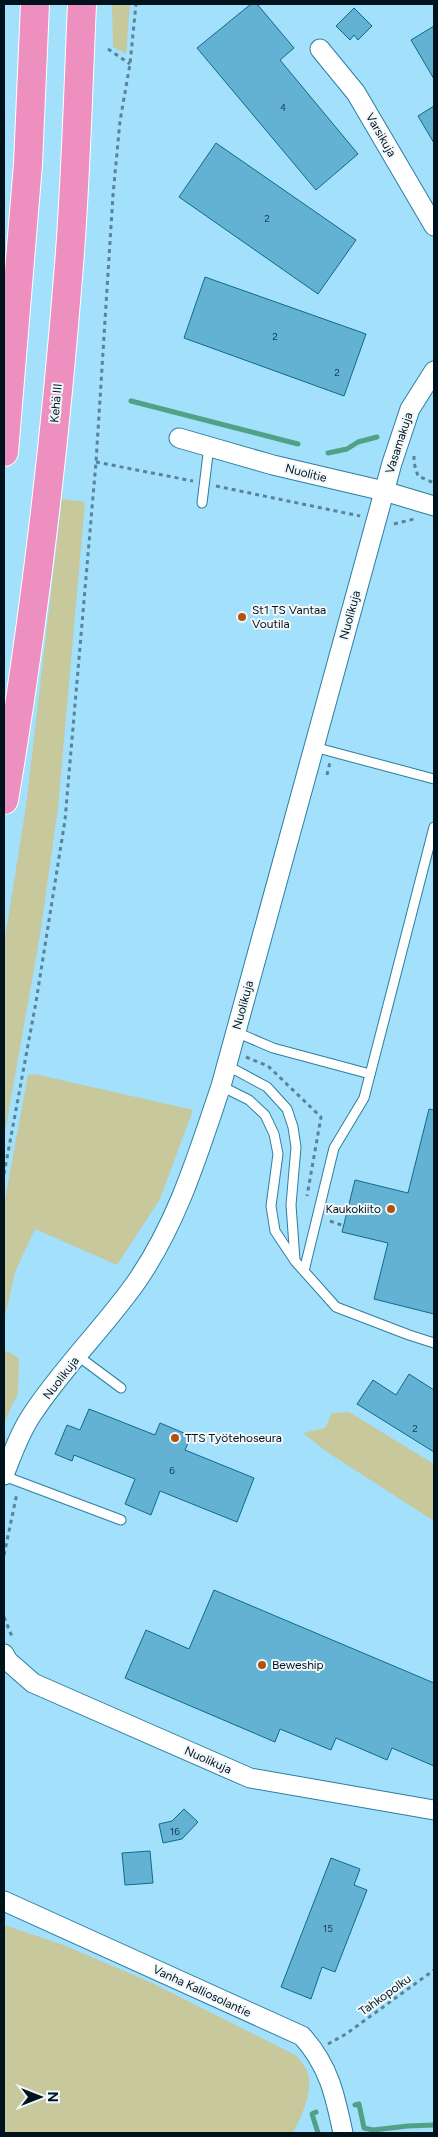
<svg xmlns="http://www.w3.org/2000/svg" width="438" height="2137" font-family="Figtree,sans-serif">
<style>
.green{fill:#c7c89b}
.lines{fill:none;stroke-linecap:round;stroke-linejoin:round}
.stream{stroke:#4fa285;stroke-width:5}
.building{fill:#63b2d4;stroke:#0f6a8a}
.lane-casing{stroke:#2d7f9f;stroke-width:11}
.street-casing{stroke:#2d7f9f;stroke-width:21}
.highway-casing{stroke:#fff;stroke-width:30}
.path{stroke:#598498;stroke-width:3;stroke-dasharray:4 4;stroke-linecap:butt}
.lane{stroke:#fff;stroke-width:9}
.street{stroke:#fff;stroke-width:19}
.highway{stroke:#ed90c0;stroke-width:28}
.poi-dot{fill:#b3520f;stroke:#f0f8fb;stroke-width:2}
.labels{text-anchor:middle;stroke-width:4;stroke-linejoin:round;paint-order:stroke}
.number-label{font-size:10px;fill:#193b4b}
.street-label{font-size:12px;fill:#00131d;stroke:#f0f8fb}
.poi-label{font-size:12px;fill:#00131d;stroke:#f0f8fb;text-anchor:start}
</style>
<rect width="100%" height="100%" fill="#a2e0fc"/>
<!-- green -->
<g class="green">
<polygon points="112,4 130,4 126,54 113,47"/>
<polygon points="62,499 85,502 58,808 40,935 4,1138 4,944 26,806"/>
<polygon points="35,1074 193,1110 160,1199 117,1265 35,1229 15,1272 4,1321 4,1205 28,1075"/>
<polygon points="4,1351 11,1353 19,1359 18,1393 4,1423"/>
<polygon points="349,1412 434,1464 434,1521 327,1452 303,1433 325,1428 332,1413"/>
<path d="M4 1925 61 1944 150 1982 297 2056C300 2061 306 2067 308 2073 313 2093 302 2115 293 2133H4Z"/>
</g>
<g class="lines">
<!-- stream -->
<g class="stream">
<polyline points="131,401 298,444"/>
<polyline points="328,453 347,449 358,442 377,437"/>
<polyline points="355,2105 359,2104 364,2128 373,2130 408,2126 434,2125"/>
<polyline points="316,2112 312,2114 318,2133"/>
</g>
</g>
<!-- building -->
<g class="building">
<polygon points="251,4 257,4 294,48 280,60 358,154 316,190 197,48"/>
<polygon points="354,8 372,26 358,40 354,35 350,40 336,26"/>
<polygon points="434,26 434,79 411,40"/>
<polygon points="434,106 434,143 418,116"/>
<polygon points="216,143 356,240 318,294 179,197"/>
<polygon points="205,277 366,334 344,396 184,338"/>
<polygon points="429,1109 434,1110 434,1314 374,1299 388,1243 342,1232 355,1180 408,1193"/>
<polygon points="409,1374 434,1390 434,1452 357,1404 373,1380 396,1395"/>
<polygon points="89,1409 155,1435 160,1423 191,1436 185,1450 254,1478 237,1522 160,1491 151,1515 125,1504 135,1479 74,1455 72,1461 55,1454 67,1425 80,1430"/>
<polygon points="214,1590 434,1683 434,1766 392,1748 387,1760 336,1738 331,1750 280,1729 275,1742 125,1678 146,1630 189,1649"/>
<polygon points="184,1809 198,1822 182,1839 163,1843 159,1824 172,1821"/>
<polygon points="150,1851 153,1883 125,1885 122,1853"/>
<polygon points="331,1858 360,1869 354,1885 367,1890 335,1972 322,1967 311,1999 281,1987"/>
</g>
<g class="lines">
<defs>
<g id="lane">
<polyline points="202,503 209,446"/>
<polyline points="314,747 434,779"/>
<polyline points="236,1032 273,1048 370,1074"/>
<polyline points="226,1065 267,1087 287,1109 293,1127 296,1147 291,1205 295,1260"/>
<polyline points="221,1086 249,1100 265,1115 274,1134 278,1154 271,1206 275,1231 295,1261 336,1307 409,1335 434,1343"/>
<polyline points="304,1271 334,1148 364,1098 434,827"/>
<polyline points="78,1356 121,1388"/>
<polyline points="4,1476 121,1520"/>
</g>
<g id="street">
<polyline points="320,49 356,93 434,226"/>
<polyline points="179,438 273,465 384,491 434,506"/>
<path d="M4 1475C12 1455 19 1434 31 1416 62 1368 104 1328 137 1281 178 1221 198 1154 221 1086L392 463 410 409 434 371"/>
<polyline points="4,1654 8,1661 33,1683 250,1778 434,1810"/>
<path d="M4 1901 302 2036C329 2066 335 2095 343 2133"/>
</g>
<g id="highway">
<polyline points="4,452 28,164 35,4"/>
<path d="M4 800C34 623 55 444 69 265 76 178 78 91 82 4"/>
</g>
</defs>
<!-- lane casing -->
<use href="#lane" class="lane-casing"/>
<!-- street casing -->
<use href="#street" class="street-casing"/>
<!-- highway casing -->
<use href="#highway" class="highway-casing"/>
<!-- path -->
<g class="path">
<polyline points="108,49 130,64"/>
<polyline points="414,456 414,463 418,476 434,483"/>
<polyline points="96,462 193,481"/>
<polyline points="216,486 360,516"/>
<polyline points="394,524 414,519"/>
<polyline points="327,775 330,762"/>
<polyline points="246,1057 268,1066 321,1117 307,1196"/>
<polyline points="4,1174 36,1002 65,820 96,462 113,195 120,121 130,64 136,4"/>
<polyline points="330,1221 344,1226"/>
<polyline points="4,1555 17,1493"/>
<polyline points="4,1617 13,1639"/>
<polyline points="328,2044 346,2034 434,1970"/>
</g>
<!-- lane -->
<use href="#lane" class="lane"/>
<!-- street -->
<use href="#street" class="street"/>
<!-- highway -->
<use href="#highway" class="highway"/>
</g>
<!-- markers -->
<g class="poi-dot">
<circle cx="242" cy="617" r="5"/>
<circle cx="391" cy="1209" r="5"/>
<circle cx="175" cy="1438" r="5"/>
<circle cx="262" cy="1665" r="5"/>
</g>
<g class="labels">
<!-- number labels -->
<g class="number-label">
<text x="283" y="111">4</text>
<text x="267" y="222">2</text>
<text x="275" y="340">2</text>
<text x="337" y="376">2</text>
<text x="415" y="1432">2</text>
<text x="172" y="1474">6</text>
<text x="175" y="1835">16</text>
<text x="328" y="1932">15</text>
</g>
<!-- street labels -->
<g class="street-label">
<text transform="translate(381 135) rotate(60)" y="4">Varsikuja</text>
<text transform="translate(56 403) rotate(-85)" y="4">Kehä III</text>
<text transform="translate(399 443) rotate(-72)" y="4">Vasamakuja</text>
<text transform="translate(306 473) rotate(14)" y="4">Nuolitie</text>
<text transform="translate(350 615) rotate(-75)" y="4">Nuolikuja</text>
<text transform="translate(243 1005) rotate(-75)" y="4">Nuolikuja</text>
<text transform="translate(61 1378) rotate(-52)" y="4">Nuolikuja</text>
<text transform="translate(208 1760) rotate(24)" y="4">Nuolikuja</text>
<text transform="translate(202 1991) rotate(25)" y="4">Vanha Kalliosolantie</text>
<text transform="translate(385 1995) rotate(-36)" y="4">Tahkopolku</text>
</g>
<!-- poi labels -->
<g class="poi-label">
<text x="252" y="614">St1 TS Vantaa<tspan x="252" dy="14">Voutila</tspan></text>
<text x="381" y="1213" text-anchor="end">Kaukokiito</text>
<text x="185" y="1442">TTS Työtehoseura</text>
<text x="272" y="1669">Beweship</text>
</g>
</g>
<!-- border -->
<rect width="438" height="2137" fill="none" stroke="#00131d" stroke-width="10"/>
<!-- north arrow -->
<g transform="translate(40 2097) rotate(90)" stroke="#f0f8fb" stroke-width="4" paint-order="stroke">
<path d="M0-4L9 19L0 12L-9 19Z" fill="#00131d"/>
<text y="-8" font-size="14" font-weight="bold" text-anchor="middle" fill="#00131d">N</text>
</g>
</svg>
